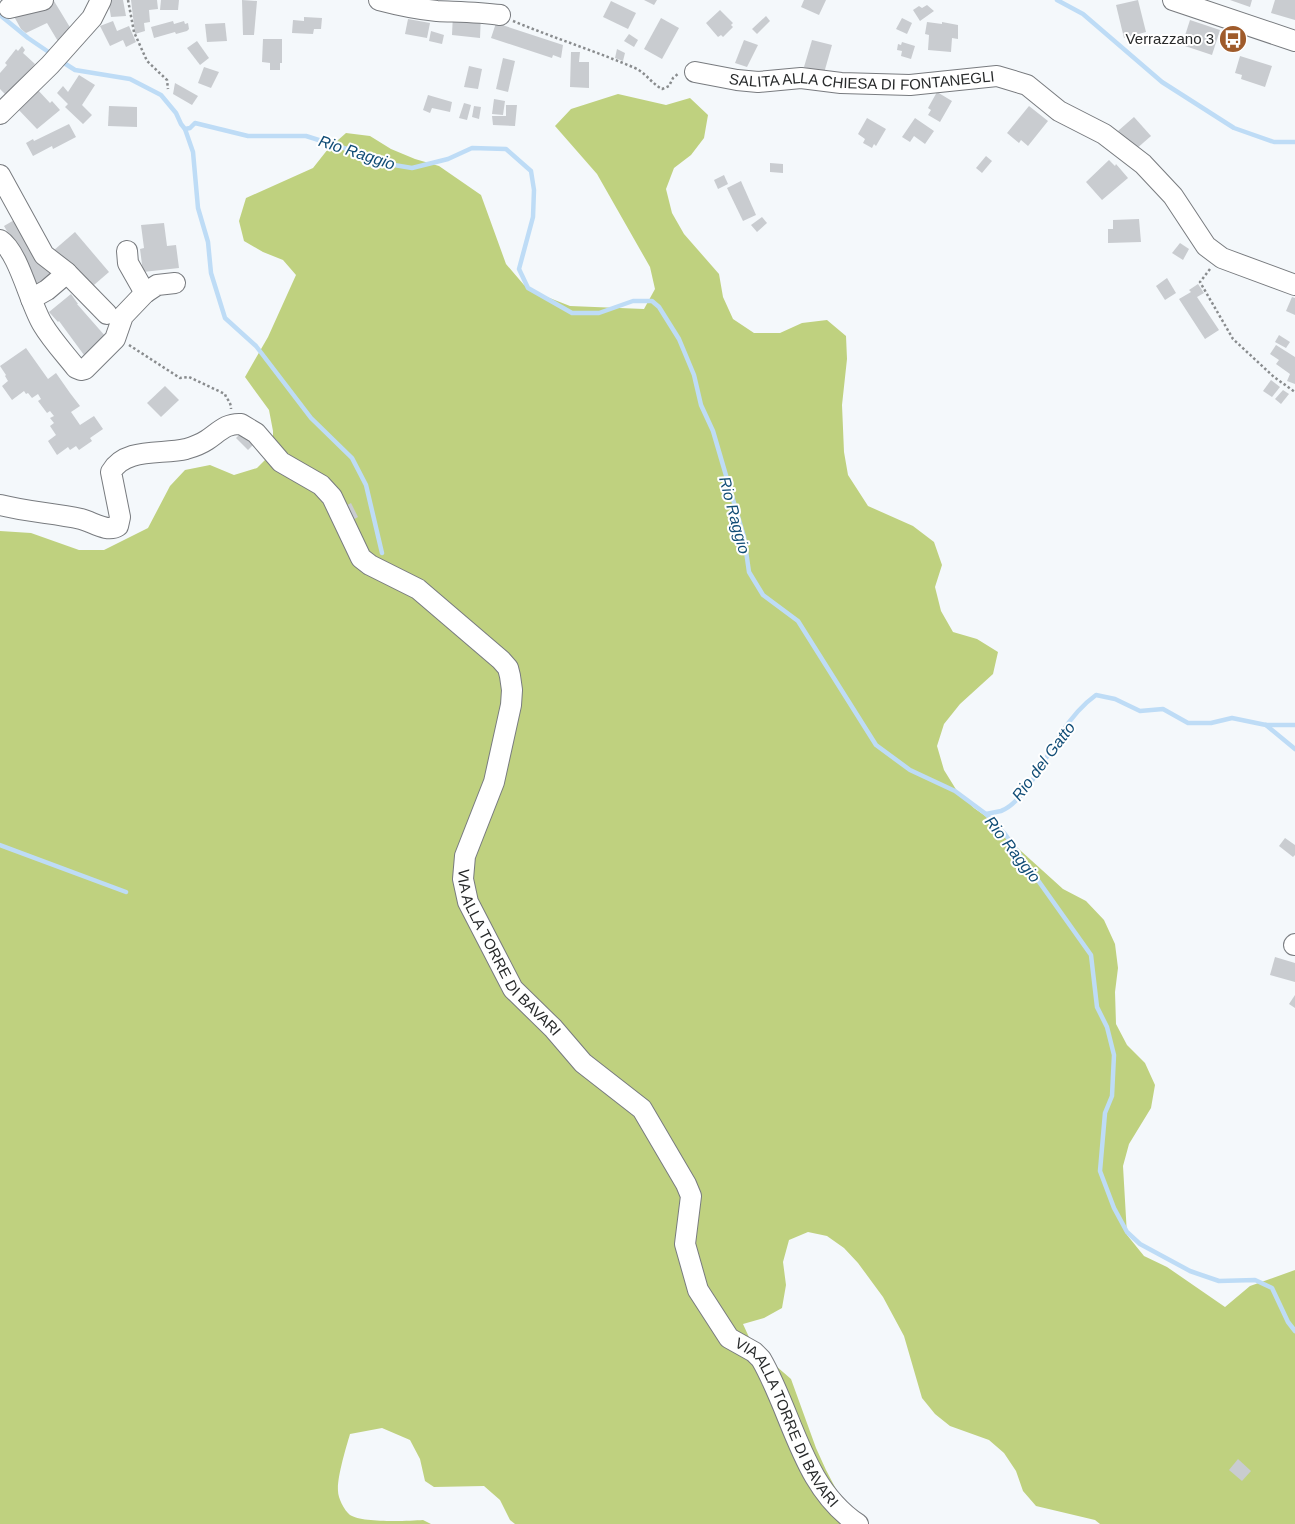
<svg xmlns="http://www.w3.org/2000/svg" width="1295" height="1524" font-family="Helvetica,sans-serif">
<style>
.green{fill:#bfd17f}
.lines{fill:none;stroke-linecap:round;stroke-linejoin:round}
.stream{stroke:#bedcf6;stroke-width:4.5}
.building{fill:#c9ccd0}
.minor-casing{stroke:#787b7f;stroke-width:22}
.path{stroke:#898c8e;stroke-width:2.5;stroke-dasharray:2.5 2.5;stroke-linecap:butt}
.minor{stroke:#fff;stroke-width:20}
.labels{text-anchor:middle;stroke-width:4;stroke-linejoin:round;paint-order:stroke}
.poi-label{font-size:15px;fill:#282a2b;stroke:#fff;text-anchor:end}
.street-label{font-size:15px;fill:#282a2b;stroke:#fff}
.water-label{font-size:16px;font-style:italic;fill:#114d76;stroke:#fff}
</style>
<rect width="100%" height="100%" fill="#f4f8fb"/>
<!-- green -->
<path class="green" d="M618 94 666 105 690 98 708 115 704 138 691 155 674 168 666 189 672 213 684 234 719 274 723 297 733 319 754 333H780L802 323 827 320 846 336 847 359 842 405 844 452 848 475 868 506 913 526 934 542 942 565 935 587 941 611 953 632 977 639 998 652 993 674 960 704 944 724 937 746 944 770 957 791 974 808 994 822 1012 843 1063 889 1086 901 1104 920 1115 944 1118 968 1115 992 1116 1024 1127 1045 1145 1063 1155 1085 1151 1108 1129 1144 1123 1166 1127 1235 1144 1256 1167 1267 1225 1307 1250 1286 1295 1270V1524H1100L1095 1520 1036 1506 1023 1491 1016 1471 1004 1453 989 1440 950 1426 935 1414 922 1398 904 1336 883 1297 858 1263 844 1248 827 1236 808 1232 789 1240 783 1262 786 1285 782 1308 764 1318 743 1324 753 1346 791 1379 816 1448 826 1470 837 1491 867 1524H515L510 1520 500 1500 484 1486 434 1487 425 1481 420 1459 410 1440 382 1428 350 1434C346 1448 337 1477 338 1491 338 1498 344 1510 350 1515 362 1523 407 1521 423 1520L431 1524H0V531L31 533 79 550H104L148 528 170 486 185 470 210 465 234 475 257 468 273 452V431L269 410 245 377 268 337 296 275 283 260 263 252 244 241 239 221 246 198 313 168 328 149 346 133 370 136 391 149 415 159 439 166 481 195 506 264 524 285 547 297 570 306 644 309 655 289 650 267 597 174 555 126 571 109Z"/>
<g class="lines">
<!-- stream -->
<g class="stream">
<polyline points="1057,0 1083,14 1162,82 1234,128 1274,142 1295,142"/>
<polyline points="0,15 28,38 53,55"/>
<polyline points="61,61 75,70 130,79 161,95 176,113 181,124 185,129 190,128 195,123 248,136 306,136 366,155 382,163 412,168 448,159 472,148 506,149 531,171 534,190 533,217 519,269 528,288 572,313 599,313 633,301 652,301 659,307 679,339 694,375 701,405 713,431 744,537 749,572 763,595 798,621 876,745 910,770 955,791 986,814 1005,834 1091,955 1097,1007 1107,1027 1114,1055 1112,1096 1105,1113 1100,1171 1114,1208 1127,1232 1140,1244 1190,1271 1219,1281 1255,1280 1272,1288 1288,1322 1295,1331"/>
<polyline points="185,129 193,152 198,208 208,242 211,273 225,318 256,346 311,418 352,458 366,485 382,553"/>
<polyline points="1266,725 1295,749"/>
<path d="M986 814C991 813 996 812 1001 811 1024 803 1047 755 1060 735 1069 721 1082 705 1096 695L1115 699 1140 711 1163 709 1188 723H1211L1232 718 1266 725H1295"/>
<polyline points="0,845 126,892"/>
</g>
</g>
<!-- building -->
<g class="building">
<polygon points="108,0 123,0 126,16 111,17"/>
<polygon points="131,0 157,0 158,9 149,10 150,22 144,23 145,31 135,34"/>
<polygon points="161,0 179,0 178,10 160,10"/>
<polygon points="242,0 257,1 254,35 243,35"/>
<polygon points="644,0 657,0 654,5"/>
<polygon points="804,0 826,0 819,15 801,7"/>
<polygon points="1138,0 1146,32 1124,38 1116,5"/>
<polygon points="1230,0 1252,0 1250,7"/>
<polygon points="1275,0 1295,0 1295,20 1271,13"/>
<polygon points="54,1 74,34 59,43 47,23 26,33 21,29 11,11"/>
<polygon points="611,1 636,13 628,29 603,17"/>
<polygon points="927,5 934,11 920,21 913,10 919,6 922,8"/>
<polygon points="720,10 733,23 731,25 733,27 723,37 721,35 718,37 706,23"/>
<polygon points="453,13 481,14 480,38 452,35"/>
<polygon points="766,16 770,21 757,34 752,29"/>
<polygon points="304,17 322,18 321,29 314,29 313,34 292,33 293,20 304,21"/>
<polygon points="661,18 679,28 662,59 644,49"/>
<polygon points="902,18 912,23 907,34 896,29"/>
<polygon points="408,19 430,23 427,38 405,34"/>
<polygon points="1190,20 1220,30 1212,55 1182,45"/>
<polygon points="113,21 117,31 129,26 136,42 126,47 123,40 110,46 100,26"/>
<polygon points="173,21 174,24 184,21 185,24 188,23 189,29 187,31 176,34 175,32 154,38 151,27"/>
<polygon points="927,22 942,24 942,22 958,25 958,39 952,38 951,52 928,50 929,35 925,34"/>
<polygon points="225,23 227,41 207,42 205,24"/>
<polygon points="496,23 563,45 561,58 553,55 552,58 491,38"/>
<polygon points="431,31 444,35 442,44 429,41"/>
<polygon points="629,34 638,40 634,47 624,41"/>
<polygon points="263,39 282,39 282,63 280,63 280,70 270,70 270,63 262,62"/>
<polygon points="744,40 758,45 747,67 735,63"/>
<polygon points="812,40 832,45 824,73 804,67"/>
<polygon points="197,41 209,58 200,65 187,48"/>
<polygon points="902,42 915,46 911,59 901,56 902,51 897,50 898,44 901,45"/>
<polygon points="22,46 25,50 23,53 35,64 7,96 0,89 0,73 7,65 5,63 16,49 18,51"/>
<polygon points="617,49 625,53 623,61 615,58"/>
<polygon points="571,52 580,52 579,62 589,62 589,88 570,87"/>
<polygon points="1240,56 1272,66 1265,87 1241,79 1242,75 1235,73"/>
<polygon points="503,58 515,61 508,92 496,89"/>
<polygon points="469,66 482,69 478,89 464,87"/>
<polygon points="204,67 219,72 211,88 198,83"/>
<polygon points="79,75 95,85 82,105 92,115 83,124 65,107 68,104 57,93 63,86 68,92"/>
<polygon points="175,83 198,96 192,105 173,94"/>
<polygon points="36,88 50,103 52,101 60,110 37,129 16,107"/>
<polygon points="937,92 952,101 940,122 928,115 931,110 928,108"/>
<polygon points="428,95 452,102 450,112 432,108 430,113 423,110"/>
<polygon points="494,99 505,101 503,115 492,114"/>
<polygon points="464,103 471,105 467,120 459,118"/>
<polygon points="506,105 517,105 515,126 493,125 492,116 506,116"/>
<polygon points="109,106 137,107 137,127 108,126"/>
<polygon points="474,106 481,107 479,119 472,117"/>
<polygon points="1029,106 1048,121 1028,146 1021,140 1019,143 1007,133"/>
<polygon points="1134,117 1151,136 1135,150 1118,131"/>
<polygon points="867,118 886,129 876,146 874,144 872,148 863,143 865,139 858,134"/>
<polygon points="915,118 934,131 925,144 914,136 910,142 902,137"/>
<polygon points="69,124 76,137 53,149 52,146 33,156 26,143 33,139 34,141"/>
<polygon points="986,156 992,161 982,173 976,168"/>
<polygon points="1109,160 1115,166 1116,164 1128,178 1102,200 1086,182"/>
<polygon points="770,163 783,164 783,173 770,172"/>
<polygon points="724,175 728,184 718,189 714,180"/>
<polygon points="741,181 756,215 743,221 727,188"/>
<polygon points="762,217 767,223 757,232 751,225"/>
<polygon points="16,219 56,272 36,285 23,259 4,226"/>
<polygon points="1139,219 1141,242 1108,243 1108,229 1113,229 1113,220"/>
<polygon points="164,223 167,246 176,245 179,268 143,272 140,249 144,248 141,225"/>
<polygon points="75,232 109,272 87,291 53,251"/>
<polygon points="1180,243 1189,249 1183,260 1172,253"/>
<polygon points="1167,278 1176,293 1165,300 1156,286"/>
<polygon points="1198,284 1204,293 1197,297 1219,330 1205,339 1179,299 1191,292 1189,290"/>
<polygon points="71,294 78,304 77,304 106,337 84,355 59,321 58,322 49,312"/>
<polygon points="1292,297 1295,298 1295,315 1286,311"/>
<polygon points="1279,335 1290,342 1286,348 1275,342"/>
<polygon points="1276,345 1295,357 1295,384 1287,381 1290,374 1276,364 1279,360 1270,354"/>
<polygon points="26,348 48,379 56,373 70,393 80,406 71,412 80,425 94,416 103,429 90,438 92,441 79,450 76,446 70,450 68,447 57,455 48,441 56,435 50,426 54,423 50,418 54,416 50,411 47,413 38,401 41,399 38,394 32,398 28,393 26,394 24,391 12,400 2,386 8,381 5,376 6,375 0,366"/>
<polygon points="1271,380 1280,387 1272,397 1263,391"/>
<polygon points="165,386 179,400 161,417 147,403"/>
<polygon points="1283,390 1289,394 1281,404 1275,399"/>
<polygon points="241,433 253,445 248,450 236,438"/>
<polygon points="351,503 358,517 349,522 342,508"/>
<polygon points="1285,838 1295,845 1295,855 1293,857 1279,846"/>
<polygon points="1275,957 1295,963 1295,982 1270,975"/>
<polygon points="1295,995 1295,1008 1289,1004"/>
<polygon points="1238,1459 1251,1471 1242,1481 1229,1470"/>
</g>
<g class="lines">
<defs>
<g id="minor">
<path d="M379 0C398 5 417 9 437 11 458 12 479 12 500 15"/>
<polyline points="1173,0 1295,41"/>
<polyline points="9,8 43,0"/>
<path id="s1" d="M695 72 737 80 758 82 801 78 841 83 910 85 997 76 1027 85 1059 111 1104 134 1143 164 1173 196 1206 246 1222 258 1295 285"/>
<polyline points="0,114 50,65 92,18 101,0"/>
<polyline points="0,175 44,255 66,272 107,314"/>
<path d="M0 240C19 252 30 305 43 325 52 340 65 354 76 368L81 370 85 369 115 339 123 316 145 293 157 285 175 283"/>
<polyline points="127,251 128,263 145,293"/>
<polyline points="31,299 47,290 67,273"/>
<path id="s2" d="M0 505C27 512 54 513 81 519 93 522 107 533 118 526L120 517 111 472C125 447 162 455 186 449 193 447 201 444 207 440 219 432 226 423 241 424L256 433 281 462 321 485 332 497 361 558 370 565 418 589 501 660 508 668 510 676 512 690 511 705 494 782 465 856 463 879 468 902 513 989 553 1028 583 1063 642 1109 686 1184 691 1196 685 1244 698 1290 729 1338 754 1352 761 1359C793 1414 802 1487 858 1524"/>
<polyline points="1294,945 1295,944"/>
</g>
</defs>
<!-- minor casing -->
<use href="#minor" class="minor-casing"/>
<!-- path -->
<g class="path">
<polyline points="128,0 134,32 147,61 167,80 168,89"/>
<path d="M513 21C554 38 595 51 635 68 646 73 652 84 662 89L669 86 673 78 679 73"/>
<polyline points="1210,269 1200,282 1233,339 1274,377 1295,392"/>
<path d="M129 345 180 378 189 377 225 394C226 399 231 401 231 409"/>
</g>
<!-- minor -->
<use href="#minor" class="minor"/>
</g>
<!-- icons -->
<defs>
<symbol id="bus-disc" viewBox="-11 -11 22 22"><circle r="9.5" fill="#9f5b2b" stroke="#fff"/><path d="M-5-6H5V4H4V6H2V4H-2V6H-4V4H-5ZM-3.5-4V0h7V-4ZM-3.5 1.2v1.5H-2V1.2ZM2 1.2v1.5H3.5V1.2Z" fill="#fff"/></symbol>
</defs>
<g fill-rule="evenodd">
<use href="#bus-disc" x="1217" y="23" width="32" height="32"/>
</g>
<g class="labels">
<!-- poi labels -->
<g class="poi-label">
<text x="1214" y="44">Verrazzano 3</text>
</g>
<!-- street labels -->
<g class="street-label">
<text dy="5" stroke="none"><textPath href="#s1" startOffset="168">SALITA ALLA CHIESA DI FONTANEGLI</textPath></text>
<text dy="5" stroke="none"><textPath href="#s2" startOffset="996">VIA ALLA TORRE DI BAVARI</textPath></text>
<text dy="5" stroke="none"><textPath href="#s2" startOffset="1566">VIA ALLA TORRE DI BAVARI</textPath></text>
</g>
<!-- water labels -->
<g class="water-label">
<text transform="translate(357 152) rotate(18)" y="6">Rio Raggio</text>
<text transform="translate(735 515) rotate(75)" y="6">Rio Raggio</text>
<text transform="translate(1043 761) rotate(-53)" y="6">Rio del Gatto</text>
<text transform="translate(1013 849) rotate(52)" y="6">Rio Raggio</text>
</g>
</g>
</svg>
